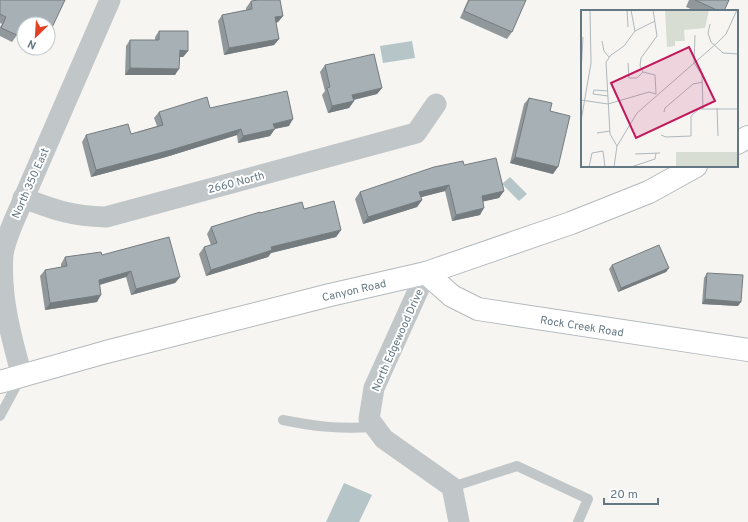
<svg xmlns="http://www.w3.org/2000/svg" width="748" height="522" font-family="Overpass,sans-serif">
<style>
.water{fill:#b6c5c7}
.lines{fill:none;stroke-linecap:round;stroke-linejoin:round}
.secondary-casing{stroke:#b3b9bd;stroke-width:24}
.lane{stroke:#c1c6c8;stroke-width:10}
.street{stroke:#c1c6c8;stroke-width:21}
.secondary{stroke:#fff;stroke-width:22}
.wall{fill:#90989c}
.shaded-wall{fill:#757c7f}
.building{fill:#a7b1b5;stroke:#757c7f}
.labels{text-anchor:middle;stroke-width:4;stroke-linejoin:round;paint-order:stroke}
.street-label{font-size:11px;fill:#647883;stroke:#fff}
.inset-road{fill:none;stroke:#afb8bc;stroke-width:1}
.view{fill:#c2185b;fill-opacity:0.15;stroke:#c2185b;stroke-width:2}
.inset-edge{fill:none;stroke:#647883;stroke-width:2}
</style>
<rect width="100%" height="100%" fill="#f6f5f2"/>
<!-- water -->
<g class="water">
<polygon points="412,41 415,58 383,63 380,46"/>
<polygon points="510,177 527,194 519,201 502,184"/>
<polygon points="344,483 372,495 359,522 326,522"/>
</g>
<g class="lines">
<defs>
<g id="secondary">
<polyline points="737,143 748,137"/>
<polyline points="426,273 452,296 478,309 748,350"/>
<polyline points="0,382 106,352 330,295 426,273 571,223 649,192 696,166"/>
</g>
</defs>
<!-- secondary casing -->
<use href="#secondary" class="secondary-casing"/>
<!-- lane -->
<g class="lane">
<polyline points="0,416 21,377"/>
<path d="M283 420C317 427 340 429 374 427"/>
<polyline points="452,487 517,466 588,499 578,522"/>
</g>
<!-- street -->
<g class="street">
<path d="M23 198C55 210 71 216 106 217L416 133 436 104"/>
<polyline points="426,273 374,388 369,419 384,439 452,487 459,522"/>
<path d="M22 376C11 337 0 296 3 255 4 245 9 233 13 223L110 0"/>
</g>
<!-- secondary -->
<use href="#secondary" class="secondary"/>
</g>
<!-- wall -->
<g class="wall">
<polygon points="0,0 24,24 24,33 19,31 17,35 12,42 0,36 0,27 2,24 0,23"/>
<polygon points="468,0 526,0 512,32 507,39 460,18"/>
<polygon points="689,0 729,0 724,11 695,11 686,7"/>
<polygon points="251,1 283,16 278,22 276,23 279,39 274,45 224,55 218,21 222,15 246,10 246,8"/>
<polygon points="159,31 188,51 183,57 180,57 175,75 125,75 126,46 130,40 155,40 155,37"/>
<polygon points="325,65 382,88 377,94 354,100 354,101 349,108 328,113 322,95 325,91 320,72"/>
<polygon points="529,98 550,111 553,174 510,163 524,104"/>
<polygon points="210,108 289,126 274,129 270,136 238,143 237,135 166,157 91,177 82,142 86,135 131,134 157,126 154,118 159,112"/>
<polygon points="464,165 504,191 499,198 483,201 480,215 452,221 445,191 421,197 422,200 417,207 363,224 355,199 360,192"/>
<polygon points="304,209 341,230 336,237 271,253 268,257 206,276 199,254 204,247 211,245 207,234 211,227 260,213"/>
<polygon points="102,255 180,277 175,283 131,295 126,277 100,285 97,302 45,310 40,276 45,270 61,267 61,264 65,257"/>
<polygon points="612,265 669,268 666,272 618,292 609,269"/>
<polygon points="707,273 738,306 702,304 704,278"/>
</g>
<!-- shaded-wall -->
<g class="shaded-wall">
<polygon points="283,16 278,22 270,24 275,17"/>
<polygon points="279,39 274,45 224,55 229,48"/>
<polygon points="180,50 188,51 183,57 175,57"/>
<polygon points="130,68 179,69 175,75 125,75"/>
<polygon points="382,88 377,94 348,101 352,95"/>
<polygon points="354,101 349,108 328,113 332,106"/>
<polygon points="293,119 289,126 269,130 273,124"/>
<polygon points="241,129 237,135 166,157 91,177 96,170"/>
<polygon points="275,129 270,136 238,143 243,136"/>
<polygon points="515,157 558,167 553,174 510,163"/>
<polygon points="449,185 445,191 414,199 419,192"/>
<polygon points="504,191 499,198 477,203 482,196"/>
<polygon points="422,200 417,207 363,224 368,217"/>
<polygon points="484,208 480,215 452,221 456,215"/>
<polygon points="341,230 336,237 271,253 268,257 206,276 211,270 271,247"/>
<polygon points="669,268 666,272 618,292 621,288"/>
<polygon points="131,271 126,277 94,286 99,280"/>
<polygon points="180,277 175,283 131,295 136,289"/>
<polygon points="101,295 97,302 45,310 50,303"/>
<polygon points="705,299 741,302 738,306 702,304"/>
</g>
<!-- building -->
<g class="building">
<polygon points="0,0 65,0 48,36 48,24 24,24 24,25 22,24 17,35 1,28 6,17 0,14"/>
<polygon points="258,0 280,0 283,16 275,17 279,39 229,48 222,15 252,9 251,1"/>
<polygon points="469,0 526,0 512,32 464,11"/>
<polygon points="695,0 729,0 724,11 719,11"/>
<polygon points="159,31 188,31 188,51 180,50 179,69 130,68 130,40 159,40"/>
<polygon points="374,54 382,88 352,95 354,101 332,106 327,88 330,87 325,65"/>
<polygon points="287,91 293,119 273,124 275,129 243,136 241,129 171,150 96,170 86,135 128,124 131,134 163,125 159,112 207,97 210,108"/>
<polygon points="529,98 552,103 550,111 570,116 558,167 515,157"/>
<polygon points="496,158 504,191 482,196 484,208 456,215 449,185 419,192 422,200 368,217 360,192 434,167 463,161 464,165"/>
<polygon points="334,201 341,230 271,247 272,250 211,270 204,247 217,243 211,227 260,212 260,213 302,202 304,209"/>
<polygon points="169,237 180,277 136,289 131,271 99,280 101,295 50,303 45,270 67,266 65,257 101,252 102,255"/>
<polygon points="659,245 669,268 621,288 612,265"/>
<polygon points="707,273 743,275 741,302 705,299"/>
</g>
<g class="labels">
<!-- street labels -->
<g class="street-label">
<text transform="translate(236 182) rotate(-15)" y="4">2660 North</text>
<text transform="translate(30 183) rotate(-66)" y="4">North 350 East</text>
<text transform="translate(354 290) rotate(-13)" y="4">Canyon Road</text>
<text transform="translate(582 326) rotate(9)" y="4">Rock Creek Road</text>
<text transform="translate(397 340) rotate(-66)" y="4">North Edgewood Drive</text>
</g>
</g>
<!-- overview -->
<g transform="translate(581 10)">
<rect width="157" height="157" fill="#f6f5f2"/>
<path d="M84 0H128L124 18 103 20 104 31H94V36L86 37ZM95 142H157V157H95Z" fill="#d7ddd3"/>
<path class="inset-road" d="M46 0 47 17M129 14 127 23 130 32 142 43 157 44M54 21 74 11M114 25 113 53 121 65 122 99M21 31 23 41 28 47M47 53 48 68H56L62 62M62 62 59 56 60 48 76 26 72 0M0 63 2 27M27 81 13 80 12 84 27 86M0 90 27 94 68 82 75 84 74 65 62 62M136 98 137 126M83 102 84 98 112 74 122 72M0 111 10 53 9 0M16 123 29 121M80 125 85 127 110 126V106L118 99H157M36 136 29 124 25 52 30 45 43 36 54 21 50 0M54 144 79 143M8 157 11 143 22 141 24 157M33 157 36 136 56 103 136 33 145 24 156 0M50 157 74 149 75 143"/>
<path class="view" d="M108 37 134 91 55 128 30 73Z"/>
<rect width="157" height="157" class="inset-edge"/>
</g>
<!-- north arrow -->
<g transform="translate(36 36) rotate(205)"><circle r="19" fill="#ffffff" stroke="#c1c9cd"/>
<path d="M0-3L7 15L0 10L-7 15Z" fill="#e44024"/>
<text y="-6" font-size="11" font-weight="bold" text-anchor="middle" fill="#647883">N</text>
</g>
<!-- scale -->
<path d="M604 498v6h54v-6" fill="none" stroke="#647883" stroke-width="2"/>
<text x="610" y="498" font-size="12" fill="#647883" stroke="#ffffff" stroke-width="3" paint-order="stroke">20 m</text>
</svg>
